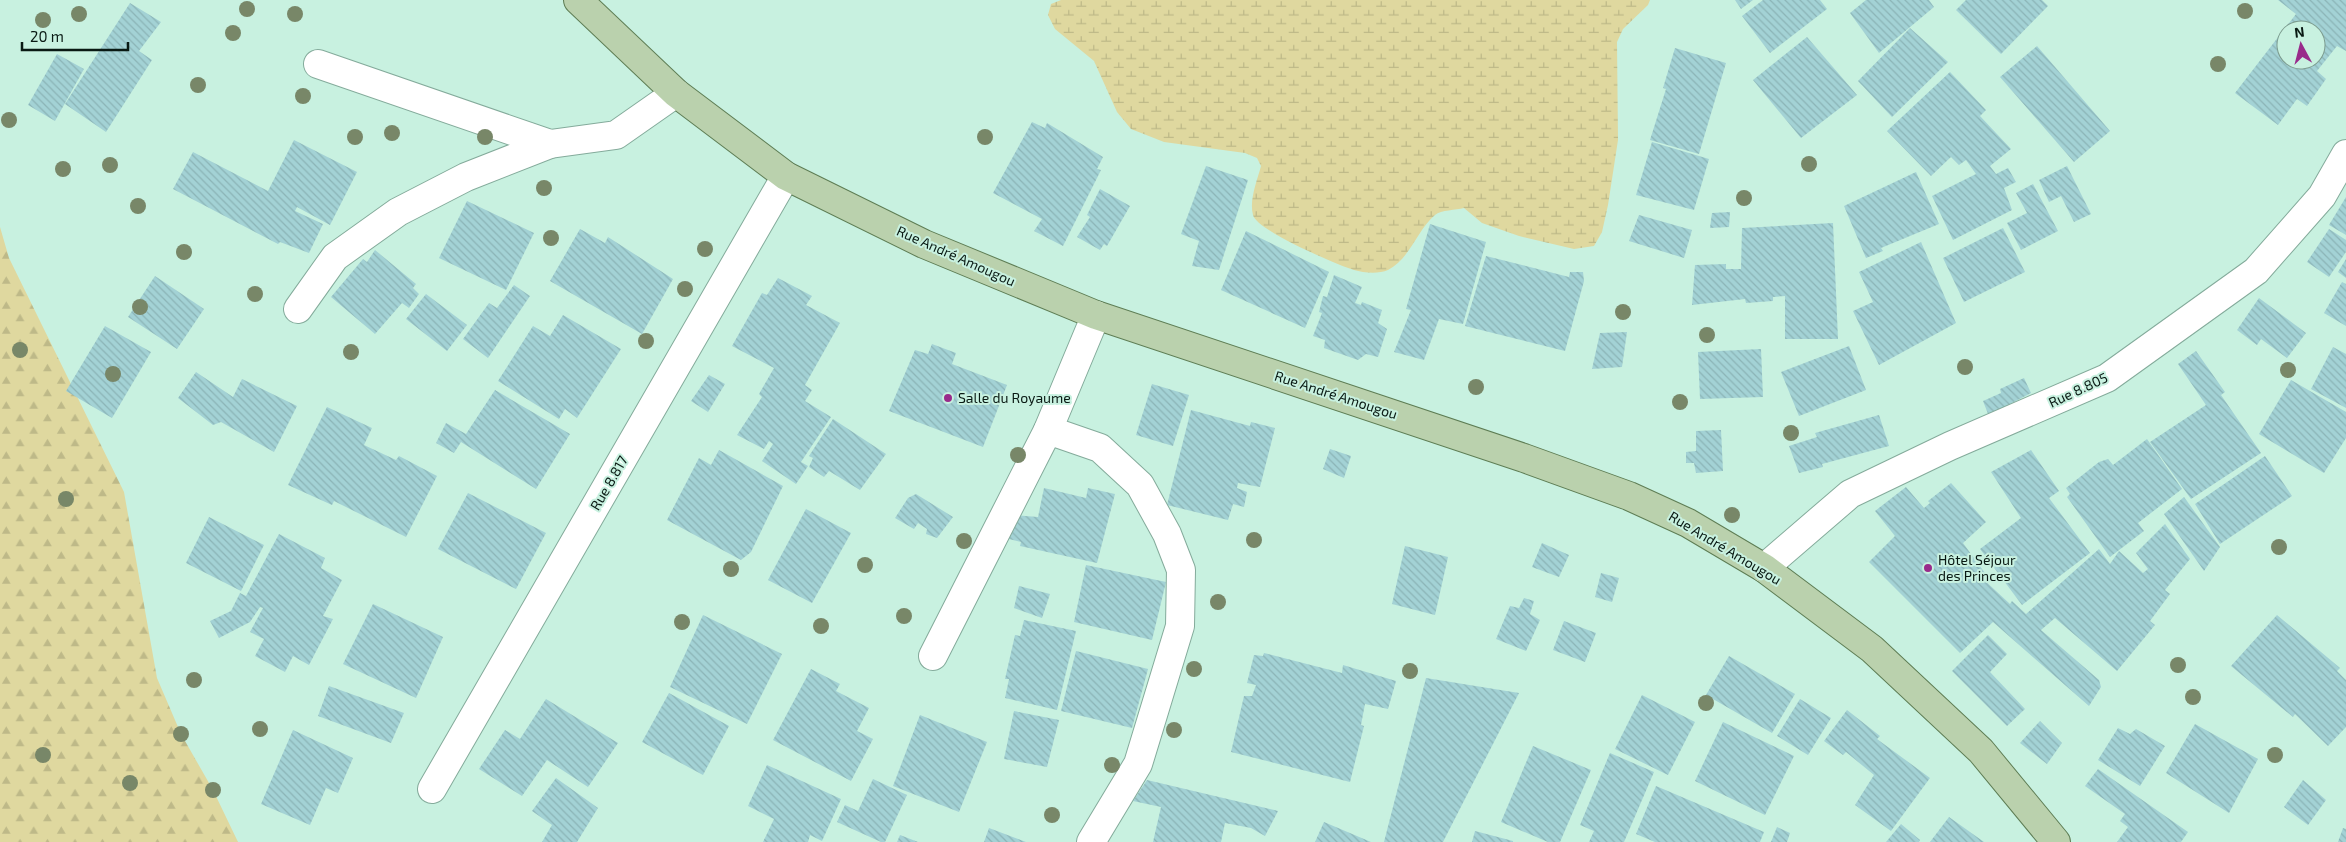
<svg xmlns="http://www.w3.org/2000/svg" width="2346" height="842" font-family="'Exo 2',sans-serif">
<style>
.forest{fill:url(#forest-firs)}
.wetland{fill:url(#wetland-marsh)}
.building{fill:url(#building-back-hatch);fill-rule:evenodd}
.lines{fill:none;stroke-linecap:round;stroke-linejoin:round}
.street-casing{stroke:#84ab9b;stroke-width:30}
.primary-casing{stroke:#5e7d54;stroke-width:30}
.street{stroke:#fff;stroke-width:28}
.primary{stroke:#bad1ad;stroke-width:28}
.tree{fill:#788768}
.poi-dot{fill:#992b8b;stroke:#c8f1e0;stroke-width:2}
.labels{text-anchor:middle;stroke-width:4;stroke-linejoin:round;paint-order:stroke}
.street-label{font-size:14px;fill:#091913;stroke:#c8f1e0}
.poi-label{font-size:14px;fill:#091913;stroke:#c8f1e0;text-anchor:start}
</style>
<defs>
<pattern id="forest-firs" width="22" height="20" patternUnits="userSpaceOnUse" patternTransform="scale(1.25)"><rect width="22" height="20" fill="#dfd89f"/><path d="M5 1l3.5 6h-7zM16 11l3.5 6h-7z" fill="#beb988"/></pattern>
<pattern id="wetland-marsh" width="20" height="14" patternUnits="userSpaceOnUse" patternTransform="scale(1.25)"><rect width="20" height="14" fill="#dfd89f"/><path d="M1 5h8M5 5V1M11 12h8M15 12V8" fill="none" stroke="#beb988"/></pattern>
<pattern id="building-back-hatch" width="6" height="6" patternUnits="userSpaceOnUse" patternTransform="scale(1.25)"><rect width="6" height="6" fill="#a3d2d5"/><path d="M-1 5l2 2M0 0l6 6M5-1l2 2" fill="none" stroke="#8bb4b6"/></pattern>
</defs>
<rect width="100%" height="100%" fill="#c8f1e0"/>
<!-- forest -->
<polygon class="forest" points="0,227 9,258 124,492 157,678 181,734 213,790 238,842 0,842"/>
<!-- wetland -->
<path class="wetland" d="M1061 0H1650L1648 5 1623 29 1617 42 1618 140 1608 205 1602 232 1594 246 1574 249 1519 236 1482 223 1464 208C1456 210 1441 210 1435 215 1417 230 1410 259 1388 270 1379 274 1364 273 1354 270 1337 265 1256 230 1253 215 1249 200 1257 181 1261 166L1257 158 1245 153 1164 142 1131 129 1117 112 1094 61 1055 29 1048 15 1051 4Z"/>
<!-- building -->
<g class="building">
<polygon points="1735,0 1753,0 1741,9"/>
<polygon points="1763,0 1820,0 1827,9 1770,53 1742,16"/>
<polygon points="1866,0 1929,0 1934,7 1879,53 1850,13"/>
<polygon points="1966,0 2042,0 2048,6 2001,54 1956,10"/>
<path d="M2278 0H2346V51L2337 46 2317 71 2326 79 2307 106 2297 99 2278 125 2235 93 2296 14ZM2286 30H2316V60H2286Z"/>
<polygon points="130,3 161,22 139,51 152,60 106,132 65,104"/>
<polygon points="1910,28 1948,62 1892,117 1858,81"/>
<polygon points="1807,37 1857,95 1801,138 1753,80"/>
<polygon points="2037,46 2110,131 2074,162 2000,77"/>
<polygon points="1675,48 1726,63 1699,154 1650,140 1666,89 1663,88"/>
<polygon points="57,54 84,69 55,121 28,105"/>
<polygon points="1950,72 1986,110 1980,116 2011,149 1990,166 1996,174 2008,168 2016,182 2004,188 2012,210 1953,240 1932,196 1976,174 1966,160 1959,165 1951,157 1931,176 1887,131"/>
<polygon points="1032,122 1045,128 1047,123 1103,157 1097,169 1101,170 1063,246 1034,231 1042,219 993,193"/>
<polygon points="294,140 357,172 330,225 297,207 295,211 323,224 309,253 280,242 278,244 173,189 193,152 268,191"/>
<polygon points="1652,142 1709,159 1694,210 1636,195"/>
<polygon points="1206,166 1248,180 1219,270 1192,266 1199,241 1181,234"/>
<polygon points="2067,166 2091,214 2074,222 2061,196 2049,202 2039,180"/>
<polygon points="1916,172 1939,224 1881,248 1883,251 1866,258 1844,206"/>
<polygon points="2033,184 2058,231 2021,250 2007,223 2027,213 2016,193"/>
<polygon points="1100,189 1130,206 1107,246 1104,244 1100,250 1077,237 1090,217 1087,215"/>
<polygon points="2346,197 2346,235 2329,225"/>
<polygon points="467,201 534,233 506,290 439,258"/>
<polygon points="1730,212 1729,227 1710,228 1712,213"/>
<polygon points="1639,215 1692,230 1684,258 1629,241"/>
<polygon points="1833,223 1838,339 1785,339 1785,296 1773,297 1773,301 1746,303 1745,299 1692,305 1695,265 1726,264 1726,269 1741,269 1742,228"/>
<polygon points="1430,224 1486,242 1463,324 1439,319 1424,360 1394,352 1411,310 1406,309"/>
<polygon points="2003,228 2025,272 1964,302 1943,258"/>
<polygon points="580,229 605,243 608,237 673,279 642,334 550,281"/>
<polygon points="2329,229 2346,240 2346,252 2329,277 2307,262"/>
<polygon points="1246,231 1329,272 1305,328 1221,290"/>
<polygon points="1921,242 1956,323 1879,365 1853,311 1873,302 1859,272"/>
<polygon points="375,250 416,284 413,288 419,294 409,308 402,303 375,334 331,297 363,259 367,262"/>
<polygon points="1486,256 1569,277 1570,272 1583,272 1584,281 1565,351 1465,326"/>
<polygon points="2346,259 2346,278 2338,272"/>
<polygon points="1334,275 1362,287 1355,303 1361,305 1362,302 1382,310 1378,323 1387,329 1378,357 1366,354 1358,360 1324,348 1325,340 1313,336 1322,313 1319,312 1323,296 1327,297"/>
<polygon points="155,276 204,309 177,349 128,317"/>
<polygon points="778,278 812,296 806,305 840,323 805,385 812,390 805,401 831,417 801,462 808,466 796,484 762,461 773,444 769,441 764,449 737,435 762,397 759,394 774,368 732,346 762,293 767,295"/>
<polygon points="2342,282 2346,284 2346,326 2324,313"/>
<polygon points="514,285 530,296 488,358 463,339 489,303 497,308"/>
<polygon points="426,294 467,325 447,351 406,319"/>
<polygon points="2259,298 2306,333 2287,358 2261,339 2257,345 2237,330"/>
<polygon points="563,315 621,349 577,418 565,409 559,419 498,381 533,326 550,336"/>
<polygon points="105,326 151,352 112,418 66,391"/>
<polygon points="1627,332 1622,367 1592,369 1600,333"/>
<polygon points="932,344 956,353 952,364 1007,385 983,447 889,411 915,350 928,354"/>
<polygon points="1849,346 1866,390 1799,416 1781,372"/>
<polygon points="2333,347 2346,354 2346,408 2311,389"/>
<polygon points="1761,349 1763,397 1700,399 1698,352"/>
<polygon points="2196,351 2225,392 2221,395 2261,453 2191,499 2150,442 2206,405 2178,364"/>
<polygon points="196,372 233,397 242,379 297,406 274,452 221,422 213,425 178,398"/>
<polygon points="709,375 725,384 708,412 691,401"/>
<polygon points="2024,378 2031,393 2010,404 2012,410 1990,419 1983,401 2001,393 2000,389"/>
<polygon points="2291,380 2346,412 2346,438 2324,473 2259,434"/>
<polygon points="1152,384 1189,395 1173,446 1136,435"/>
<polygon points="495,390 570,434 536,489 461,442 454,453 436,443 446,423 466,434"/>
<polygon points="327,407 372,428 364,445 396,460 399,456 437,476 406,537 334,501 332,505 288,485"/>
<polygon points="1191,410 1250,426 1251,422 1275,428 1260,487 1238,483 1237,488 1247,492 1244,507 1233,504 1228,520 1167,505"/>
<polygon points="1879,415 1889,446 1822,464 1823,467 1799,473 1789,446 1817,437 1815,433"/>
<polygon points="833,419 886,454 860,490 829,471 824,477 809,467 813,458 809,456"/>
<polygon points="1721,430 1723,471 1696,473 1694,463 1686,463 1686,452 1696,451 1696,431"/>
<polygon points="2147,439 2182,489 2138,523 2144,531 2110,557 2067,497 2070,494 2066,488 2099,462 2108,459 2113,465"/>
<polygon points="1330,449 1351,456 1344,478 1323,469"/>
<polygon points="719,450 783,486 751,552 741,560 667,520 699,458 711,465"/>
<polygon points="2031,450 2059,491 2049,498 2090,553 2022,605 1980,549 2021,518 1991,472"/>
<polygon points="2265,456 2292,496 2220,544 2195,504"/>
<polygon points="1951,483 1986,522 1963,543 1985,573 1982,578 2010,604 2012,601 2026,614 2099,549 2110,564 2119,551 2143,573 2148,569 2136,553 2165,524 2190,559 2165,590 2170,594 2150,621 2155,625 2117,671 2055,618 2041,630 2099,680 2101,687 2089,706 1993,622 1960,653 1869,562 1895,536 1875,511 1906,487 1924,508 1930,503 1928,501"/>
<polygon points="1044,488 1086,498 1088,488 1115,494 1097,563 1020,546 1021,542 1009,539 1014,515 1038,517"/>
<polygon points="468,493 546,533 516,589 438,549"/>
<polygon points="916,494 953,517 937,538 926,534 927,529 918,523 914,529 895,518 908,498"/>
<polygon points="2184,497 2220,547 2204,571 2164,514"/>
<polygon points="806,509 851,533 812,603 768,580"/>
<polygon points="209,517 264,545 241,591 186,563"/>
<polygon points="279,534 325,558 321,568 342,580 323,616 333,619 309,665 293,656 285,672 255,656 264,639 250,632 263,608 260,607 250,622 219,638 210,621 231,611 240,593 246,596"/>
<polygon points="1542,543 1569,555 1559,577 1532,567"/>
<polygon points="1405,546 1448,557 1435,615 1392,604"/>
<polygon points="1086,565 1166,582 1152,640 1074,622"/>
<polygon points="1601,573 1619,578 1612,602 1595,597"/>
<polygon points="1019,586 1050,594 1042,618 1014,608"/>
<polygon points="1524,598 1534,601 1530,614 1540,620 1526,651 1496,639 1510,606 1519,608"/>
<polygon points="373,604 443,637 416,698 343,664"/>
<polygon points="703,615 782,654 747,724 670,687"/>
<polygon points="2277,615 2340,668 2337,671 2346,680 2346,727 2328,746 2295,714 2293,717 2231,666"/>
<polygon points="1024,620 1076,631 1057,710 1005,698 1009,679 1005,679 1015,635 1020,636"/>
<polygon points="1564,621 1596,633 1585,662 1553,650"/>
<polygon points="1988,635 2007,654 1990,672 2025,709 2007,726 1952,671"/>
<polygon points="1076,651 1148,669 1132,728 1061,711"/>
<polygon points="1264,653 1342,673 1343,665 1396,681 1388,709 1365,704 1361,725 1364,726 1350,782 1231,752 1244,696 1252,696 1256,685 1247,683 1254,655 1263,656"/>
<polygon points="1729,656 1795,694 1772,733 1706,695"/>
<polygon points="811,669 840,684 836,691 869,708 857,731 873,739 851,781 773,740"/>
<polygon points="1426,678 1519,693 1443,842 1384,842"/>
<polygon points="329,686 404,713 391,743 318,716"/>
<polygon points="669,693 729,726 703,775 642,742"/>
<polygon points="1642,695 1695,722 1668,775 1615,749"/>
<polygon points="546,699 618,743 588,787 547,760 522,796 479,769 505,730 520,739"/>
<polygon points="1800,699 1831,718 1808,755 1777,736"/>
<polygon points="1847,710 1880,736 1877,739 1930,778 1891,831 1855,805 1874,775 1846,752 1843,755 1824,741"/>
<polygon points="1014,711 1059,720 1047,767 1004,759"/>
<polygon points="920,715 987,742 959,812 893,786"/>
<polygon points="2040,721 2062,743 2047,764 2020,743"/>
<polygon points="1723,722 1794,756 1765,815 1695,781"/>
<polygon points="2195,724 2258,759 2229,813 2166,773"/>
<polygon points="2118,728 2130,734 2136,729 2165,746 2140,786 2098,760"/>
<polygon points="293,730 353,758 338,793 326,788 310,825 261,804"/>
<polygon points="1533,746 1591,770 1560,842 1548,842 1501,822"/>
<polygon points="1610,753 1654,772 1624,842 1589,842 1594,831 1580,825"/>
<polygon points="767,765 841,799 822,841 810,835 808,842 763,842 774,819 748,806"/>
<polygon points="2098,769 2188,832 2181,842 2117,842 2128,827 2120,821 2125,814 2085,786"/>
<polygon points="556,778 598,808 577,842 542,842 552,825 532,811"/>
<polygon points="873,779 907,795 885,842 881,842 837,822 845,805 858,811"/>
<polygon points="1147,780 1278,811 1265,836 1251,828 1225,823 1221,842 1153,842 1161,807 1133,801"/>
<polygon points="2303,780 2326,800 2308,825 2284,807"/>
<polygon points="1656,786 1764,832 1760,842 1655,842 1636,834"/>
<polygon points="1949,817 1984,842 1930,842"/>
<polygon points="1324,822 1371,842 1315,842"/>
<polygon points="1901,824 1920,840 1919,842 1886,842"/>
<polygon points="1777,827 1790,833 1787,842 1771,842"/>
<polygon points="989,828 1026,842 984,842"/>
<polygon points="2343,828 2346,829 2346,842 2338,842"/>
<polygon points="1475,831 1513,841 1513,842 1472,842"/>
<polygon points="900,835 918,842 897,842"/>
</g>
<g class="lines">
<defs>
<g id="street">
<polyline points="318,64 550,144 616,135 676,93"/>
<polyline points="298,309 335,257 398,212 466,177 550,144"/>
<polyline points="1048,430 1100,448 1140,485 1167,534 1181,570 1180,626 1138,764 1091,842"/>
<polyline points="1764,568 1850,494 1950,446 2107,378 2256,271 2322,196 2346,154"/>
<polyline points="933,656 1048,430 1096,315"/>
<polyline points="432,789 786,176"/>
</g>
<polyline id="primary" points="578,0 676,93 786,176 924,244 1096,315 1524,458 1629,496 1688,523 1764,568 1872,649 1981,751 2056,842"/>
</defs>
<!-- street casing -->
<use href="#street" class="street-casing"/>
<!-- primary casing -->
<use href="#primary" class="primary-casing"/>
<!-- street -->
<use href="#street" class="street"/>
<!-- primary -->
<use href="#primary" class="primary"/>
</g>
<!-- trees -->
<g class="tree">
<circle cx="247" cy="9" r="8"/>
<circle cx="2245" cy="11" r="8"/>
<circle cx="79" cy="14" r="8"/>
<circle cx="295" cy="14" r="8"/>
<circle cx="43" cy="20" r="8"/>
<circle cx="233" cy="33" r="8"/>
<circle cx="2218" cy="64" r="8"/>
<circle cx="198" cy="85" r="8"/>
<circle cx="303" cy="96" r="8"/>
<circle cx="9" cy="120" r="8"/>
<circle cx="392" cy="133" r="8"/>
<circle cx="355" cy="137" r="8"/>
<circle cx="485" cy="137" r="8"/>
<circle cx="985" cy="137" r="8"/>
<circle cx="1809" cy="164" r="8"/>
<circle cx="110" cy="165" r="8"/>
<circle cx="63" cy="169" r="8"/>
<circle cx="544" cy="188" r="8"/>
<circle cx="1744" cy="198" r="8"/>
<circle cx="138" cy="206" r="8"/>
<circle cx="551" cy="238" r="8"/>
<circle cx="705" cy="249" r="8"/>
<circle cx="184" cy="252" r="8"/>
<circle cx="685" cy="289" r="8"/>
<circle cx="255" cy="294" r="8"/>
<circle cx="140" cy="307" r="8"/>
<circle cx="1623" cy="312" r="8"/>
<circle cx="1707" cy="335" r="8"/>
<circle cx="646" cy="341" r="8"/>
<circle cx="20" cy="350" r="8"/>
<circle cx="351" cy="352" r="8"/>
<circle cx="1965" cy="367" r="8"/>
<circle cx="2288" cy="370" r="8"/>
<circle cx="113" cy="374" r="8"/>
<circle cx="1476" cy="387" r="8"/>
<circle cx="1680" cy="402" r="8"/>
<circle cx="1791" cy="433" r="8"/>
<circle cx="1018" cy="455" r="8"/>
<circle cx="66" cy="499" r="8"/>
<circle cx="1732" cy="515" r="8"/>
<circle cx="1254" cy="540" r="8"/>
<circle cx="964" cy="541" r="8"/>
<circle cx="2279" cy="547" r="8"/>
<circle cx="865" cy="565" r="8"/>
<circle cx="731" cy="569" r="8"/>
<circle cx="1218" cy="602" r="8"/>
<circle cx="904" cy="616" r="8"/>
<circle cx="682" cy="622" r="8"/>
<circle cx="821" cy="626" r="8"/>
<circle cx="2178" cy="665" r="8"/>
<circle cx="1194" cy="669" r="8"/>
<circle cx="1410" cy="671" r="8"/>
<circle cx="194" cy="680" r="8"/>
<circle cx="2193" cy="697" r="8"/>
<circle cx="1706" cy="703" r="8"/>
<circle cx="260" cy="729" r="8"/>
<circle cx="1174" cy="730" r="8"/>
<circle cx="181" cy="734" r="8"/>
<circle cx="43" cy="755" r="8"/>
<circle cx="2275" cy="755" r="8"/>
<circle cx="1112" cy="765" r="8"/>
<circle cx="130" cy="783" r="8"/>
<circle cx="213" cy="790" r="8"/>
<circle cx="1052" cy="815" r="8"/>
</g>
<!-- markers -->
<g class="poi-dot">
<circle cx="948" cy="398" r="5"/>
<circle cx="1928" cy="568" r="5"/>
</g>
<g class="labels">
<!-- street labels -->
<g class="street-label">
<text transform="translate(956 256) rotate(24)" y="5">Rue André Amougou</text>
<text transform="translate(2078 390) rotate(-25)" y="5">Rue 8.805</text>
<text transform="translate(1336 395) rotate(18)" y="5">Rue André Amougou</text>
<text transform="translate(609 483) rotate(-60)" y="5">Rue 8.817</text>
<text transform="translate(1725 548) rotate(31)" y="5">Rue André Amougou</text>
</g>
<!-- poi labels -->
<g class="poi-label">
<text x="958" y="403">Salle du Royaume</text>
<text x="1938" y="565">Hôtel Séjour<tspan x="1938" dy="16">des Princes</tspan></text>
</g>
</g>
<!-- north arrow -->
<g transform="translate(2301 45) rotate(353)"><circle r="24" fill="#c8f1e0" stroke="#7c9b8e"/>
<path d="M0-4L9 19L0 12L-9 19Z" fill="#992b8b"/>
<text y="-8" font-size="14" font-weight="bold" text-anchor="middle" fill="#091913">N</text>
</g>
<!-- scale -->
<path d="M22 42v8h106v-8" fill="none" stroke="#091913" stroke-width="2.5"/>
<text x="30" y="42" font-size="15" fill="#091913" stroke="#c8f1e0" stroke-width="4" paint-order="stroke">20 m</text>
</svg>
